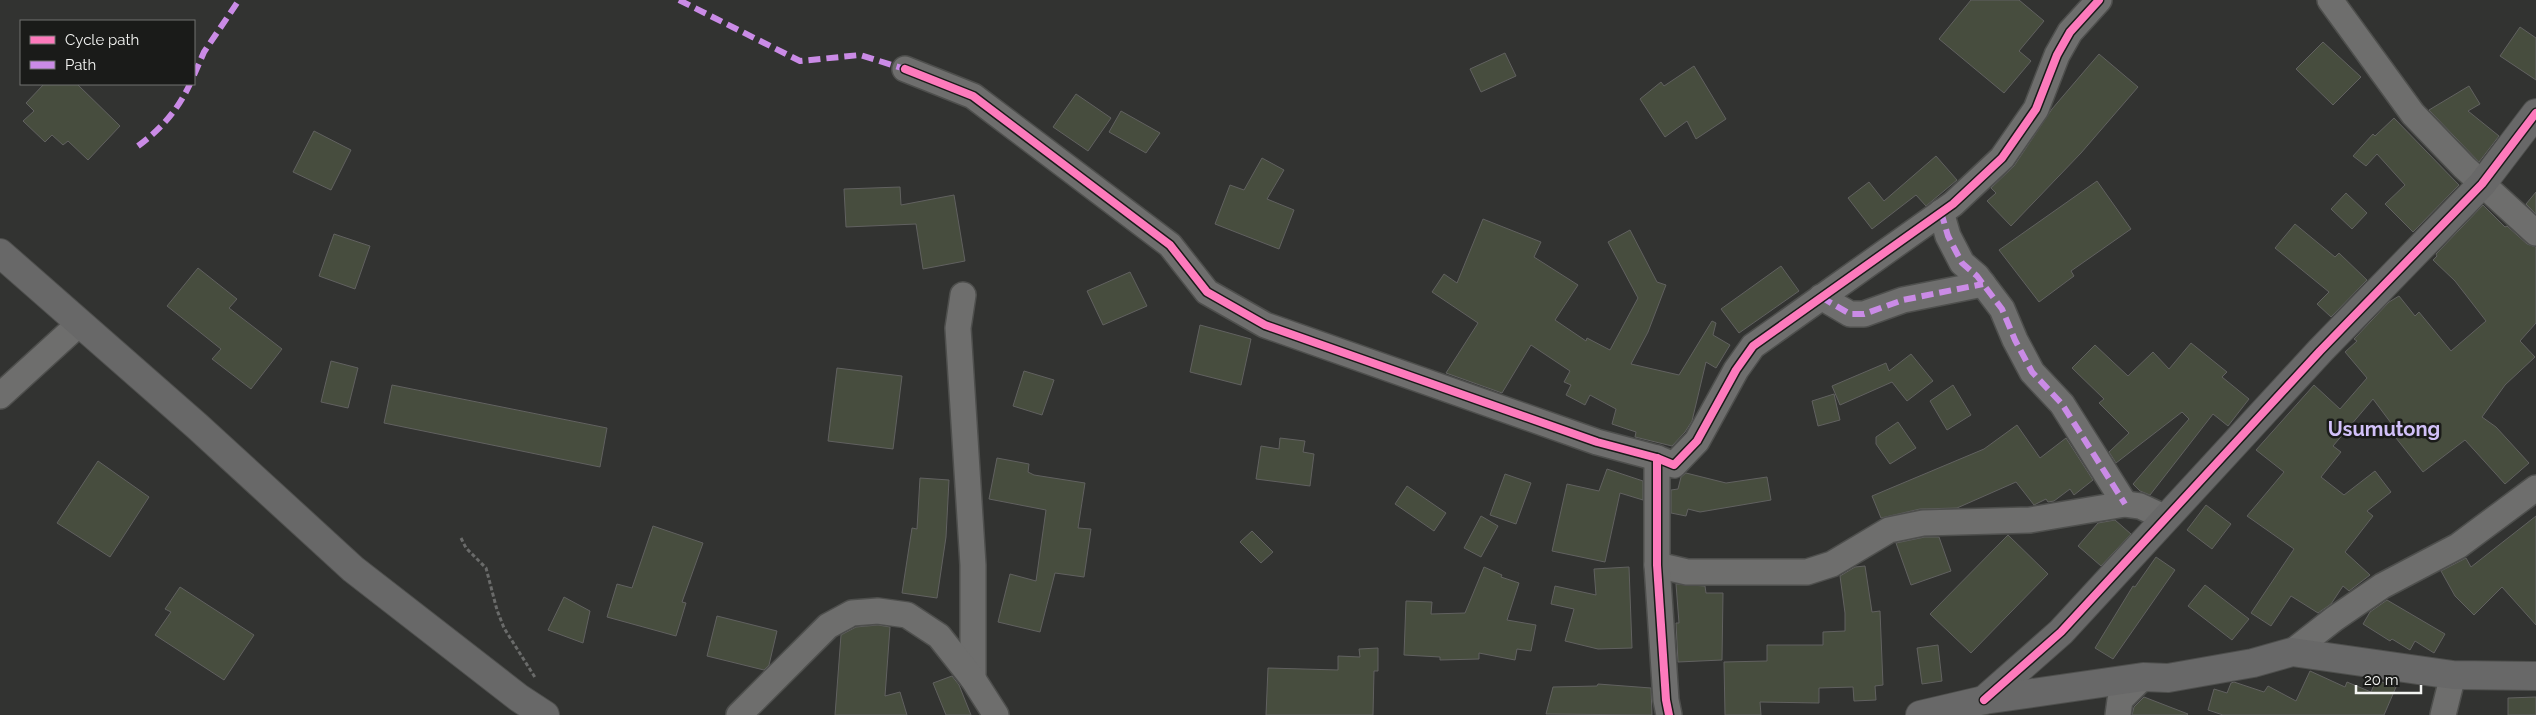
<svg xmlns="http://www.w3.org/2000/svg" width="2536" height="715" font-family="Raleway,sans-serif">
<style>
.building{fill:#474d3e;stroke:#616160}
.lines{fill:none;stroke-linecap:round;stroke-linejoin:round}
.street-casing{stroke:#4e4f4d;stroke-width:28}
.secondary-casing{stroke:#4e4f4d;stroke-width:30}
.path{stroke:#6a6b6a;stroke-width:3;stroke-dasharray:4 2.5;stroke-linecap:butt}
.street{stroke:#6e6e6d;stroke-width:25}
.secondary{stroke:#686868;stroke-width:28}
.quiet{stroke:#ca8be6;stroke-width:6;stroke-dasharray:12 6;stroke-linecap:butt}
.cycleway-casing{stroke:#1a1b19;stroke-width:11}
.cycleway{stroke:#fd7abc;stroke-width:8}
.labels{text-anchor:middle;stroke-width:5;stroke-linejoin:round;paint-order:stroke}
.quarter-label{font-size:20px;font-weight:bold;fill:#d1c0f8;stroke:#1a1b19}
</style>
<rect width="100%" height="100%" fill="#323331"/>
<!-- building -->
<g class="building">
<polygon points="1971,0 2019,0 2044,21 2019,51 2031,61 2004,93 1939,39"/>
<polygon points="2520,27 2536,38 2536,80 2500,56"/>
<polygon points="2323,42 2361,77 2333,105 2296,69"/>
<polygon points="1505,53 1516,76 1481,92 1470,69"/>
<polygon points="2099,54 2138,87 2081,153 2011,226 1987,201 1996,193 1991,188 2014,166 2052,109"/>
<polygon points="1694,66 1726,119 1696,139 1687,121 1665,137 1640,99 1661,82 1664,86"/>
<polygon points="44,84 77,84 120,126 88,160 68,141 63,145 52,135 45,142 23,121 34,111 26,103"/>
<polygon points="2469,86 2480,104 2468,111 2499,136 2479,162 2429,110"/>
<polygon points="1076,94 1111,118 1088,151 1053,127"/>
<polygon points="1121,111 1160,133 1146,153 1109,132"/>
<polygon points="2394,118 2459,185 2413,232 2385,204 2405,185 2377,154 2366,166 2353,156 2373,134 2375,136"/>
<polygon points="314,131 351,150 331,190 293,172"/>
<polygon points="1936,156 1957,180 1926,206 1916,195 1872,229 1848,198 1869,182 1884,201"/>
<polygon points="1262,158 1284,170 1267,199 1294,210 1279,249 1215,224 1230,185 1244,190"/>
<polygon points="2097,181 2131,229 2071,271 2074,276 2039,302 1999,250"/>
<polygon points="900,187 901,205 954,195 965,261 923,269 916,224 846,227 844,189"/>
<polygon points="2536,192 2536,214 2526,204"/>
<polygon points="2346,193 2367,213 2352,229 2331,209"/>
<polygon points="2483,205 2505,227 2507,226 2527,244 2536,247 2536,323 2520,341 2535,357 2505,385 2482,417 2496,427 2529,463 2505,484 2465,440 2423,472 2396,438 2400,435 2373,399 2333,446 2341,452 2321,477 2344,495 2375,471 2391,492 2367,511 2373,516 2345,552 2370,575 2349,591 2343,586 2331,604 2318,613 2291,596 2271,626 2251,613 2294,549 2247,516 2284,472 2256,450 2314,385 2340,409 2367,378 2345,352 2357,341 2354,339 2389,302 2399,296 2415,316 2419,312 2451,351 2486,321 2455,281 2433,260 2437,256 2436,254"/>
<polygon points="1483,219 1541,242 1534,257 1578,285 1555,320 1586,341 1587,338 1610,350 1638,298 1608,242 1630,230 1657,282 1666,285 1648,332 1631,364 1679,375 1712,321 1716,323 1713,335 1730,345 1716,368 1706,362 1692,421 1685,432 1672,446 1635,437 1636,432 1612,424 1616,409 1590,395 1585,405 1566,395 1571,385 1564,382 1570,371 1531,345 1502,393 1446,373 1478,323 1432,292 1444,274 1457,283"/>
<polygon points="2295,224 2335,257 2339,253 2367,280 2331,317 2317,304 2329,292 2275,248"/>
<polygon points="334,234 370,246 355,289 319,276"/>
<polygon points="1781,266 1799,291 1739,333 1721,309"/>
<polygon points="198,268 237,299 229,308 282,349 251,389 212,359 221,349 167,306"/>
<polygon points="1130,272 1147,306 1103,325 1087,291"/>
<polygon points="1200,325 1251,339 1241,385 1190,372"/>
<polygon points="2191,343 2227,372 2222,377 2249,399 2228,426 2213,414 2150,495 2140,491 2133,484 2189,419 2182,412 2116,463 2109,452 2129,433 2099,403 2104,399 2072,368 2095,345 2128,376 2153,352 2169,369"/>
<polygon points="1911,354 1933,381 1907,401 1892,382 1840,405 1832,386 1886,363 1889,371"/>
<polygon points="331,361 358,368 348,408 321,402"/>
<polygon points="837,368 902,376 893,449 828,441"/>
<polygon points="1024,371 1054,380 1042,415 1013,406"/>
<polygon points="392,385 607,428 600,467 384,423"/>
<polygon points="1953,385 1971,415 1947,430 1930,401"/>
<polygon points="1834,394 1840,420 1818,426 1812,401"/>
<polygon points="1898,422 1916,448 1890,464 1876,444 1876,437"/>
<polygon points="2017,425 2040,458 2066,438 2093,480 2074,495 2070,489 2054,501 2048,502 2046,499 2034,505 2016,482 1957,508 1920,509 1881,518 1872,496 1984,449"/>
<polygon points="1280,438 1305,441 1303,452 1314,454 1310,486 1256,479 1261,446 1279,449"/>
<polygon points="997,458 1029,464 1028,472 1034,475 1085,483 1078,528 1091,529 1084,577 1055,573 1040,632 998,622 1010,574 1036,581 1046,510 989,499"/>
<polygon points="98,461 149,497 110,557 57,523"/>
<polygon points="1607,469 1643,481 1643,500 1620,493 1605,562 1552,551 1567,484 1599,491"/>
<polygon points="1686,473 1726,483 1767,477 1771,500 1700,512 1688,509 1686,516 1671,513 1671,490 1678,489 1681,477"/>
<polygon points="1505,474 1531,483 1516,524 1490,515"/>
<polygon points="920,478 949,480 946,537 937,598 902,593 912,528 917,529"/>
<polygon points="1407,486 1446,513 1434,531 1395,504"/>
<polygon points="2206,505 2231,524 2212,549 2187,530"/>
<polygon points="1481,516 1498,526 1481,557 1464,548"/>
<polygon points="2536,516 2536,625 2502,587 2474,615 2455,596 2441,571 2466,558 2471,567"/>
<polygon points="2115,520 2131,534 2101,566 2078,546 2098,523"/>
<polygon points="653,526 703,543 682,602 686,603 676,636 607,617 617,584 632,588"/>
<polygon points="1252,531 1273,552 1261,563 1240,542"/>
<polygon points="2008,535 2048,574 1971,653 1930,614"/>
<polygon points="1925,537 1939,537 1951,571 1911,585 1896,543"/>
<polygon points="2156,557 2175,570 2113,659 2095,648 2133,586 2135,587"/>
<polygon points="1865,566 1872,612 1880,611 1883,685 1875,686 1876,700 1854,701 1853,687 1819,688 1819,703 1760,702 1761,715 1725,715 1724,662 1767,661 1767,645 1823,645 1823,632 1845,631 1845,613 1840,576 1855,567"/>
<polygon points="1484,567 1502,575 1501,577 1519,583 1507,620 1536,625 1531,651 1517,649 1515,660 1479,653 1479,659 1440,660 1440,657 1404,655 1406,601 1432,602 1431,614 1465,613"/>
<polygon points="1629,567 1632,648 1598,649 1565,641 1574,609 1551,604 1555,586 1596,595 1594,569"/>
<polygon points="1676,584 1705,586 1706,593 1723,593 1722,660 1678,662 1676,623 1679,623"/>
<polygon points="2205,585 2249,619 2232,640 2188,606"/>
<polygon points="180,587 254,635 224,680 155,635 171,612 165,609"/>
<polygon points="564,597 590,611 583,643 548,630"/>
<polygon points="2387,600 2445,634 2434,653 2415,641 2410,650 2392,639 2390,641 2363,624 2370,612"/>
<polygon points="717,616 777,631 769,665 764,670 707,656"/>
<polygon points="878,625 890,627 885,696 900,692 907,715 835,715 841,635 856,627"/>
<polygon points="1938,645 1942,681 1922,684 1917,648"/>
<polygon points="1378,648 1378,671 1374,671 1373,715 1266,715 1268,668 1338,670 1338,656 1360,657 1359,649"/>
<polygon points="2310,671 2345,687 2347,682 2371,692 2376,680 2396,687 2384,715 2223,715 2208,710 2214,689 2227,693 2231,683 2234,682 2264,692 2268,686 2296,701"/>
<polygon points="952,676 959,685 971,715 946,715 933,683"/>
<polygon points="1598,684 1651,688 1652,715 1546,714 1553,687 1597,686"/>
<polygon points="2144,697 2188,714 2187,715 2132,715 2134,707"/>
<polygon points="2536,697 2536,715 2508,715 2508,698"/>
</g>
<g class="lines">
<defs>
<g id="street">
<polyline points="2330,0 2413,114 2464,167 2536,233"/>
<polyline points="905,69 973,96 1170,245 1207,292 1265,325 1597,442 1657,458"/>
<polyline points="1941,212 1948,236 1962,263 1977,276 2002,309 2015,340 2032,372 2062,404 2125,504"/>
<polyline points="963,295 958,328 973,565 973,679"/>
<polyline points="1821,297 1850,314 1864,314 1903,300 1983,284"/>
<polyline points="0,396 80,323"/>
<polyline points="1657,565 1687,572 1807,572 1832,564 1889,530 1923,523 2030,520 2125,504 2140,506 2166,518"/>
<polyline points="2292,652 2334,619 2382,586 2458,546 2536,488"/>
<polyline points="739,715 828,626 852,613 878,611 907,615 939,636 973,679 996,715"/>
<polyline points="1669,715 1666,700 1657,565 1657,458 1674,465 1697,441 1736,370 1753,346 1953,204 2002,158 2036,109 2057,55 2070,32 2099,0"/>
<polyline points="2118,715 2120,700 2143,677"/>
<polyline points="2443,715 2453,675"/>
</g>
<g id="secondary">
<polyline points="0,253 197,426 353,569 519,698 545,715"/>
<polyline points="1984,700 2061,632 2320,351 2482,184 2536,113"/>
<polyline points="1920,715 1984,700 2143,677 2168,678 2253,663 2292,652 2453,675 2536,676"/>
</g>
</defs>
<!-- street casing -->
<use href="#street" class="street-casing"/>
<!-- secondary casing -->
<use href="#secondary" class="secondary-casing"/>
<!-- path -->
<polyline class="path" points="461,538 466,548 486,568 497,610 504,628 536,679"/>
<!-- street -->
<use href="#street" class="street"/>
<!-- secondary -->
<use href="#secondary" class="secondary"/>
<!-- quiet -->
<g class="quiet">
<polyline points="679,0 800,61 860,55 905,69"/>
<polyline points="194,75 204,52 239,0"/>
<path d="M138 146C162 128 177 111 190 84"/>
<polyline points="1941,212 1948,236 1962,263 1977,276 2002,309 2015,340 2032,372 2062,404 2125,504"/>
<polyline points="1821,297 1850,314 1864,314 1903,300 1983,284"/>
</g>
<defs>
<g id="cycleway">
<polyline points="905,69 973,96 1170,245 1207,292 1265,325 1597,442 1657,458"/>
<polyline points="1984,700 2061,632 2320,351 2482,184 2536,113"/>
<polyline points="1669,715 1666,700 1657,565 1657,458 1674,465 1697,441 1736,370 1753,346 1953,204 2002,158 2036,109 2057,55 2070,32 2099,0"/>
</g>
</defs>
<!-- cycleway casing -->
<use href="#cycleway" class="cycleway-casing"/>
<!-- cycleway -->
<use href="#cycleway" class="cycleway"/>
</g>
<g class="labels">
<!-- quarter labels -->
<g class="quarter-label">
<text x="2384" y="436">Usumutong</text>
</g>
</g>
<!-- legend -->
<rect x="20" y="20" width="175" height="65" fill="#1a1b19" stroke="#717270"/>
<rect x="30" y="36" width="25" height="8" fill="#fd7abc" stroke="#717270"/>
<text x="65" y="45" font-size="15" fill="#f3f4f2">Cycle path</text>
<rect x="30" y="61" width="25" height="8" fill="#ca8be6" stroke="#717270"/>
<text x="65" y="70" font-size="15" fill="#f3f4f2">Path</text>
<!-- scale -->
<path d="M2356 685v8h65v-8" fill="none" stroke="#f3f4f2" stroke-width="2.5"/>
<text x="2364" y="685" font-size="15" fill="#f3f4f2" stroke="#1a1b19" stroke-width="4" paint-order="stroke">20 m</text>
</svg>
